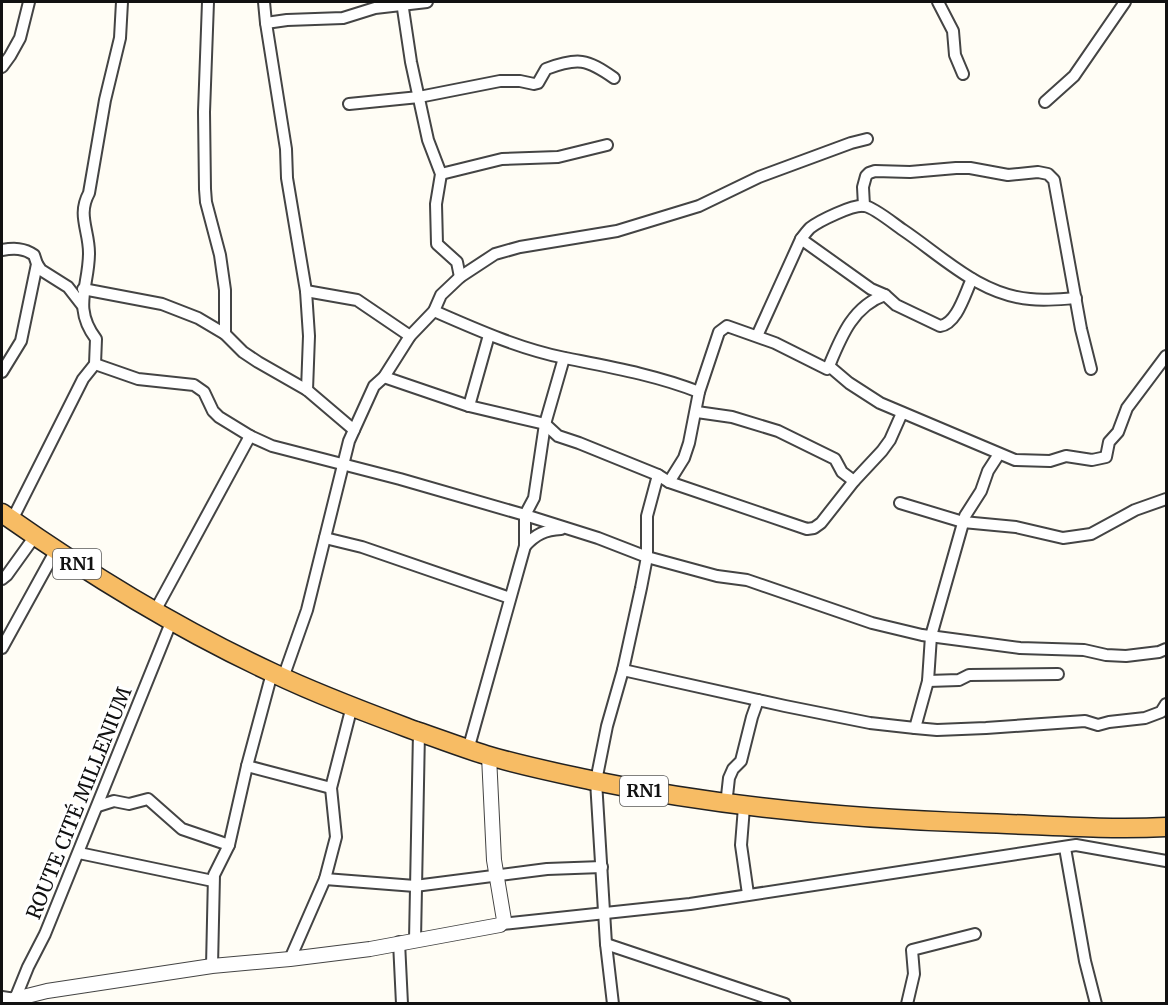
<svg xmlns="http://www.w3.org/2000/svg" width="1168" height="1005" font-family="Merriweather,serif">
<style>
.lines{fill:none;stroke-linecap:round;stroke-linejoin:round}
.minor-casing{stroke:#444;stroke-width:14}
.tertiary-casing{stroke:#444;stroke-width:16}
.trunk-casing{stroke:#222;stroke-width:21}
.minor{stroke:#fff;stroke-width:10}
.tertiary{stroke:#fff;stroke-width:14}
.trunk{stroke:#f7bc64;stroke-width:18}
.labels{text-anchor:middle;stroke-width:6;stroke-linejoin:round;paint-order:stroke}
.shield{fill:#fff;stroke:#585858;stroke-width:1.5}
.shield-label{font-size:18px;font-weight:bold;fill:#111}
.street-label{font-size:20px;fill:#111;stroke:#fff}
</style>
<rect width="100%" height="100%" fill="#fffdf5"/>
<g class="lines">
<defs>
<g id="minor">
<polyline points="208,2 204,112 205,189 206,202 220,255 225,290 225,334"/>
<polyline points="264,2 266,23 286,149 287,178 306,291 309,336 307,390"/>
<polyline points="402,2 411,62 428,140 441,174 436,204 437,244 457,262 460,277"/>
<polyline points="938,2 953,31 955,55 963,74"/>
<polyline points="266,23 287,20 343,18 375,8 427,2"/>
<polyline points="2,67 10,56 20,38 29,2"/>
<polyline points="1045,102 1074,76 1125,2"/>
<path d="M349 104 419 97 500 81H520L534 84 538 83 546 69C578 57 587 59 614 78"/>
<polyline points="441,174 502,159 558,157 607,145"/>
<polyline points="864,206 863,187 866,176 869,173 875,171 910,172 956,168 970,168 1008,175 1038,172 1048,174 1054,180 1081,329 1091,369"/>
<path d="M801 239 871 289 885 295 896 305 940 326C957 324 965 293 972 279"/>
<path d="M2 250C14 248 24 248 34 255L37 264 21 341 2 372"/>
<polyline points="37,264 41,270 68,287 82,305"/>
<polyline points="83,289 162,304 198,318 225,334 243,352 258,362 307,390 354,430"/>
<polyline points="306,291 357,300 410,336"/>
<path d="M434 311C475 329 520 349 565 358 610 367 656 375 699 392"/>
<path d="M757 336 801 239C804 235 807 231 810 228 819 221 853 204 865 206 875 208 894 224 903 230 943 257 980 295 1030 299 1045 301 1061 299 1076 298"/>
<polyline points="95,364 138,379 194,385 204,392 213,411 219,417 250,436 272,446 400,479 525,515 598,538 647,557 717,576 747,580 872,623 922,635 1020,648 1084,650 1106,655 1126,656 1159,652 1166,649"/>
<path d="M829 366C841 337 853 306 885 295"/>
<polyline points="384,377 469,406 545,424 558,436 579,443 658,475 669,482 807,529 814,528 821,523 854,481 882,451 890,440 902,413"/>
<polyline points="469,406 489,335"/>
<polyline points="697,412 732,417 778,431 835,459 842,472 854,481"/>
<polyline points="669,482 684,458 689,443 699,392 719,332 727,326 775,343 827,369 829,366 849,383 880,403 1015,460 1050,461 1066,456 1092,460 1106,457 1109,442 1118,432 1127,408 1166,356"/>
<polyline points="900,503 963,522 1016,527 1063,538 1091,534 1135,510 1166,499"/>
<path d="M12 520 83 379 95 364 96 339C72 307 89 287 89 253 89 230 77 215 89 193L105 100 120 38 122 2"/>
<polyline points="325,538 362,547 510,598"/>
<path d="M525 546C536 534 545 530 561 529"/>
<polyline points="2,579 7,575 35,536"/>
<polyline points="155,611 250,436"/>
<polyline points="2,648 56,550"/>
<polyline points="623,670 785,706 870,723 915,728 937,730 986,728 1085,721 1098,725 1109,722 1145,718 1161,712 1166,704"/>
<polyline points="283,678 307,610 349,441 374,386 384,377 410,336 434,311 441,295 460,277 495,254 520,247 617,231 699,206 759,177 851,143 867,139"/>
<polyline points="928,681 959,680 969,675 1058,674"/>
<polyline points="915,728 928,681 931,636 965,516 981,491 988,471 999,454"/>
<polyline points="468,750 525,546 525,515 534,498 545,424 564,358"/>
<polyline points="247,766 331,788"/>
<polyline points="726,805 729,778 733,769 741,761 752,717 758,700"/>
<polyline points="98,806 114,801 129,804 148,799 182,829 229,845"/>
<polyline points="744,807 741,845 748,894"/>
<polyline points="1065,848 1085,961 1096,1004"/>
<polyline points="79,853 213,881"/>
<polyline points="325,879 415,886 547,869 602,867"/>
<polyline points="502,924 690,904 1076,845 1166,861"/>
<polyline points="415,940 419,732"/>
<polyline points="399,942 402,1004"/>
<polyline points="606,944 785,1004"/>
<polyline points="290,959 325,879 336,837 331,788 352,706"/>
<polyline points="212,966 214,875 229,845 247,766 272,673"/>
<polyline points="2,997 15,999 28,967 45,934 172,620"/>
<polyline points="613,1004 606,944 596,781 607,726 623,670 641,588 647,557 647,516 658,475"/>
<polyline points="907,1004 914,974 912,950 975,934"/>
</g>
<polyline id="tertiary" points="10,1004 15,999 47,991 212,966 290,959 370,949 500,925 504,920 494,860 489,756"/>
<path id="trunk" d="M2 513C87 573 178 629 273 673 319 695 368 713 416 731 440 739 463 748 486 755 522 766 558 773 595 781 722 807 851 819 981 823 1043 825 1105 830 1166 827"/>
</defs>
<!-- minor casing -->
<use href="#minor" class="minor-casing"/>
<!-- tertiary casing -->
<use href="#tertiary" class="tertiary-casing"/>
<!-- trunk casing -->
<use href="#trunk" class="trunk-casing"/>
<!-- minor -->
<use href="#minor" class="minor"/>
<!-- tertiary -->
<use href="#tertiary" class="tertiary"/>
<!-- trunk -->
<use href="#trunk" class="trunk"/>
</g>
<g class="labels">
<!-- shield labels -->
<g class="shield">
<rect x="53" y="549" width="48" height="30" rx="4.5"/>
<rect x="620" y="776" width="48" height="30" rx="4.5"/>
</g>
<g class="shield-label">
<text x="77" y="570">RN1</text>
<text x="644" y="797">RN1</text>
</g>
<!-- street labels -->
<g class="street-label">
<text transform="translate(79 803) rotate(-68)" y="7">ROUTE CITÉ MILLENIUM</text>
</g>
</g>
<!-- border -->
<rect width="1168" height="1005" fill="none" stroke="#111111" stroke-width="6"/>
</svg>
